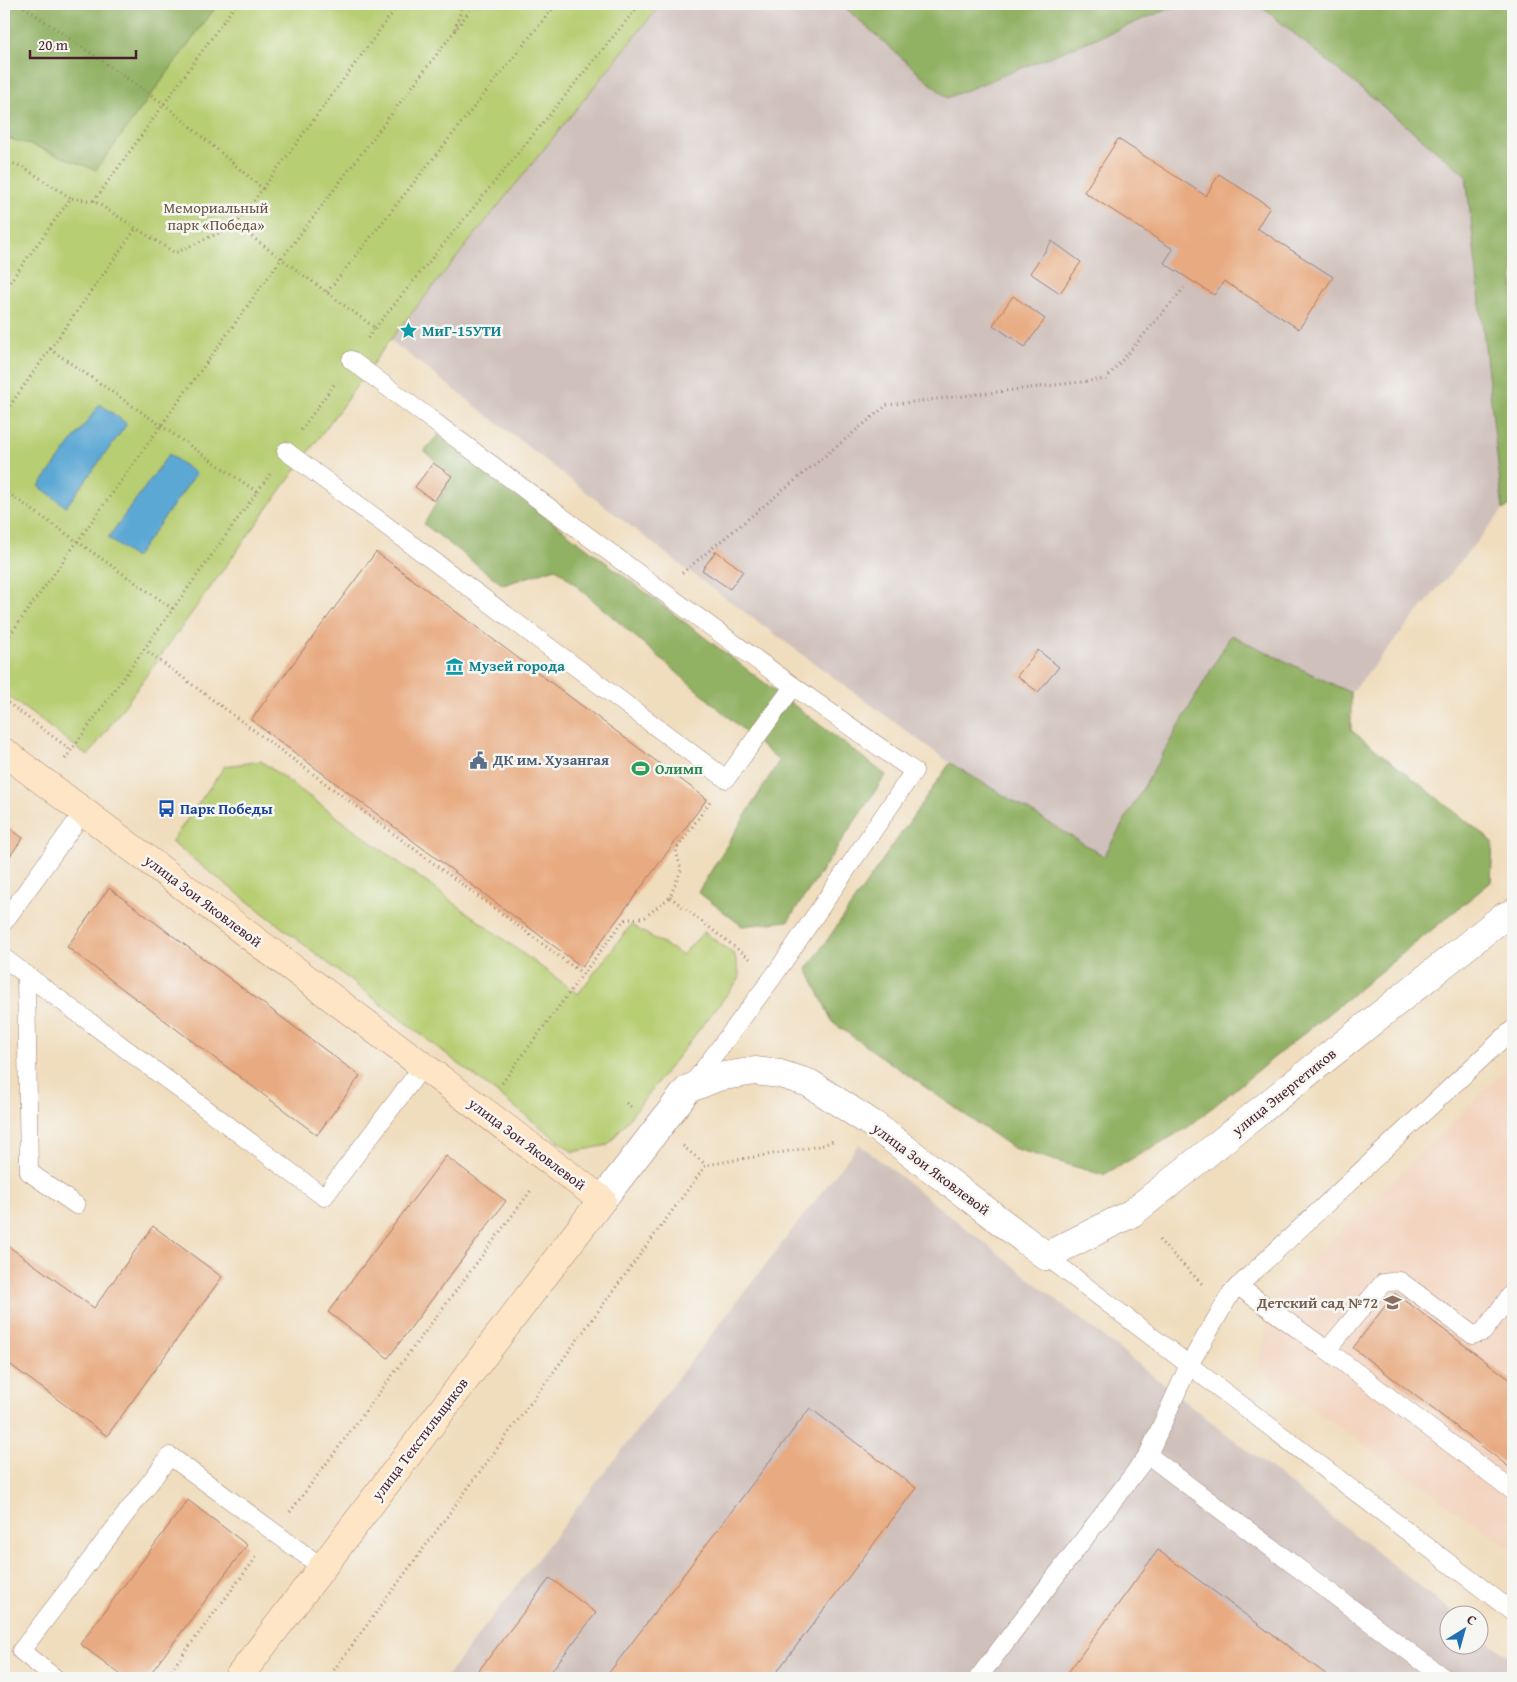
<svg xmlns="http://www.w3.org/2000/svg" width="1517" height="1682" font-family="'Gentium Book Plus',serif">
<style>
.built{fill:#f3d4bf}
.industrial{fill:#cfc0bb}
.green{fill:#b7ce72;stroke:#80764e}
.forest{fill:#91b164;stroke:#6e6848}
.water{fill:#5ca8d4;stroke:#536480}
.building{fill:#e8aa80}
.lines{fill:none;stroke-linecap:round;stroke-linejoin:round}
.lane-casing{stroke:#9d7e74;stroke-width:19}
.street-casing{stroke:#9d7e74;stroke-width:29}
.secondary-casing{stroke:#9d7e74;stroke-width:29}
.path{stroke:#9d7e74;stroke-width:3;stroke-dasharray:1 4;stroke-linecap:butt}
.lane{stroke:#fff;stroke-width:18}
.street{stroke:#fff;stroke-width:28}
.secondary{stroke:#fde5c5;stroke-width:28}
.labels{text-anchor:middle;stroke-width:5;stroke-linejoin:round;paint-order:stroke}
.park-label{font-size:15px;fill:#6b5440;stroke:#f6f6f2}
.culture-label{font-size:15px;font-weight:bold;fill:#0d838f;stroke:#f6f6f2;text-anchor:start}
.service-label{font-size:15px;font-weight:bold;fill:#4e5e75;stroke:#f6f6f2;text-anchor:start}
.leisure-label{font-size:15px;font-weight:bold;fill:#27864d;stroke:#f6f6f2;text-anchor:start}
.transit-label{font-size:15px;font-weight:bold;fill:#164399;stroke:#f6f6f2;text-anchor:start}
.street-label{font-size:15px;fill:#4a1f2b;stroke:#f6f6f2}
.education-label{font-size:15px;font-weight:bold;fill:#785e54;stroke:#f6f6f2;text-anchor:end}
</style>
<rect width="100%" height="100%" fill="#f6f6f2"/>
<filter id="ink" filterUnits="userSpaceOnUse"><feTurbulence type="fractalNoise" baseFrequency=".02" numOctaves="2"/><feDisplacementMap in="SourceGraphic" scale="10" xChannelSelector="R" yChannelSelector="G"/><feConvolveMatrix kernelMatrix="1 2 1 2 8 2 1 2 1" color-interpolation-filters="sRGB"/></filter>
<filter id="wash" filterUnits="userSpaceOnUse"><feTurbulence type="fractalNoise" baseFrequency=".0096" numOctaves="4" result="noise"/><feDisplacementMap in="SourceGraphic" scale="20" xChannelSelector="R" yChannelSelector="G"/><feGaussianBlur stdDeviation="1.12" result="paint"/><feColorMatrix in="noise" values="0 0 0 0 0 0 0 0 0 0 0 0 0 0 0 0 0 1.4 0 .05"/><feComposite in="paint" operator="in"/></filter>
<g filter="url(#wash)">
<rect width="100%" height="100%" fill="#f0ddbd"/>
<!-- built -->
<polygon class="built" points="1513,1063 1513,1551 1258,1369 1273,1297"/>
<!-- industrial -->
<g class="industrial">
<polygon points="661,4 841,4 947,98 1181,4 1258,4 1466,175 1503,510 1351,693 1231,635 1104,857 950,763 686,569 390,340"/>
<polygon points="859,1144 1455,1614 1450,1614 1450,1644 1480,1644 1480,1634 1513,1660 1513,1678 445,1678"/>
</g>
<!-- green -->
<g class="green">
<polygon points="4,4 661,4 390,340 88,756 4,693"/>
<polygon points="261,761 578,994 631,925 682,955 704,932 735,955 740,978 608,1145 573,1152 171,842 225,766"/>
</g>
<!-- forest -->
<g class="forest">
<polygon points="4,4 218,4 96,170 34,146 4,137"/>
<polygon points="841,4 1181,4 947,98"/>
<polygon points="1258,4 1513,4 1513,503 1503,510 1466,175"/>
<polygon points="438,435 886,775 788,921 742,926 698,892 779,761 556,568 503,585 424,524 452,476 424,451"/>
<polygon points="1231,635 1351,693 1351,730 1493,842 1491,882 1187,1128 1103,1175 1013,1148 833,1023 807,969 950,763 1104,856"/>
</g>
<!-- water -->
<g class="water">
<polygon points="100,404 127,424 66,507 39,486"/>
<polygon points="169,454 196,474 135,558 108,538"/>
</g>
<g id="blocks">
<!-- building -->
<g class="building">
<polygon points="1118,139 1206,196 1219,174 1270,207 1257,228 1333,277 1299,329 1224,281 1214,295 1164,263 1173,249 1084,192"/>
<polygon points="1052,241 1081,262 1060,293 1030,273"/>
<polygon points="1013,296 1045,319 1025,347 993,325"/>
<polygon points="433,463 452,476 434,501 415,487"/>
<polygon points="716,551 743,571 730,589 702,570"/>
<polygon points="376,552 707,799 582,967 251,720"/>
<polygon points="1038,650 1059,667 1038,692 1017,676"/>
<polygon points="4,824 23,838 4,864"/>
<polygon points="109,888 360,1076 317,1135 67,947"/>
<polygon points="446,1156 506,1201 388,1358 328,1312"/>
<polygon points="153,1226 222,1277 107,1436 4,1360 4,1243 94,1308"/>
<polygon points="1395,1293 1512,1381 1513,1379 1513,1470 1353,1348"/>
<polygon points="810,1408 916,1488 772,1678 605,1678"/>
<polygon points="188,1500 247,1545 147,1678 125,1678 80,1644"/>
<polygon points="1158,1550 1331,1678 1064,1678"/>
<polygon points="550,1578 596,1613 546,1678 473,1678"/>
</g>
</g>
</g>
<g filter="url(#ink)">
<use href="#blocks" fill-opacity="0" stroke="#9d7e74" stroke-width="1"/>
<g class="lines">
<defs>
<g id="lane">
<path d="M351 360C538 499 723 639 914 771L773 977 690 1087"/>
<polyline points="286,451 726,779 793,687"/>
<polyline points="4,922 84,811"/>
<polyline points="4,958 324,1197 423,1066"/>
<polyline points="26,975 29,1172 76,1205"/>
<polyline points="1046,1256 1513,1612"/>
<polyline points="1238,1286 1327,1350 1383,1283 1400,1281 1473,1335 1483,1332 1513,1292"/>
<polyline points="1327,1350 1513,1491"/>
<polyline points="1148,1455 1444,1678"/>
<polyline points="55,1678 21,1651 170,1456 323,1568"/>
<polyline points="978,1678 1148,1455 1189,1365 1231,1293 1513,1029"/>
</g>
<polyline id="street" points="602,1200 688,1089 718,1077 755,1071 780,1074 809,1083 874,1125 1046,1256 1132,1213 1503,917 1513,913"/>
<polyline id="secondary" points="4,752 602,1200 238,1678"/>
</defs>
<!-- lane casing -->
<use href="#lane" class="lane-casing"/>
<!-- street casing -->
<use href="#street" class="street-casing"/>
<!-- secondary casing -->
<use href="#secondary" class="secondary-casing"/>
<!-- path -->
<g class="path">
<polyline points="20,4 164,104 263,189"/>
<polyline points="455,29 463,4"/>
<polyline points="4,161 21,166 71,198"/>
<polyline points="94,201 236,4"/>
<polyline points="236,225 399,4"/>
<polyline points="4,290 71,198 94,201 175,253 236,225 375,328 367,339"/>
<polyline points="327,292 556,4"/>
<polyline points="375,328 640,4"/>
<polyline points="50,349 257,492"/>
<polyline points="4,414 136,228"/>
<polyline points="301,430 336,382"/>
<polyline points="4,490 173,609"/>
<polyline points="682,573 887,405 1106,379 1184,288"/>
<polyline points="4,643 282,258 475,4"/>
<polyline points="144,649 583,974 624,920 645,917 670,897 681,870 676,850 711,800"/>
<polyline points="4,700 71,750"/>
<polyline points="65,759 270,474"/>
<polyline points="670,897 753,961"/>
<polyline points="502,1083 583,974"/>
<polyline points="626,1103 633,1108"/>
<polyline points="683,1146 706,1165"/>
<polyline points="1159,1240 1203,1285"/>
<polyline points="290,1512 532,1189"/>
<polyline points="165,1678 258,1555"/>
<polyline points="328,1678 706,1165 820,1146 836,1140"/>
</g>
<!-- lane -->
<use href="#lane" class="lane"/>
<!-- street -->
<use href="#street" class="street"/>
<!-- secondary -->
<use href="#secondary" class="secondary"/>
</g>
</g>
<!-- icons -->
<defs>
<symbol id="sight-bare" viewBox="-9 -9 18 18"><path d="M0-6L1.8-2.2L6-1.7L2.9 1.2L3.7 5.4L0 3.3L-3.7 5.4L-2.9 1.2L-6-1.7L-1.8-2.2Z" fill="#0f9aa8" stroke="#f6f6f2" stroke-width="2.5" paint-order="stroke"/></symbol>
<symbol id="museum-bare" viewBox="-9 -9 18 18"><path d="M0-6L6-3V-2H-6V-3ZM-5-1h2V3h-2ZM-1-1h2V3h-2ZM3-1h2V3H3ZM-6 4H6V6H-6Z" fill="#0f9aa8" stroke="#f6f6f2" stroke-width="2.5" paint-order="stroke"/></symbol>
<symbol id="civic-bare" viewBox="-9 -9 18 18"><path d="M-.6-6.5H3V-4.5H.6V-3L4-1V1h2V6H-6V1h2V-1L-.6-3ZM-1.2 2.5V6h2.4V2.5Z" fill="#5c6f8a" stroke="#f6f6f2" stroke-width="2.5" paint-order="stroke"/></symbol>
<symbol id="stadium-bare" viewBox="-9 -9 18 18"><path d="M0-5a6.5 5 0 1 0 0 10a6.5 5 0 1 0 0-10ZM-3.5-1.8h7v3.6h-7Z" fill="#2e9e5b" stroke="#f6f6f2" stroke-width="2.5" paint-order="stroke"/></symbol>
<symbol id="bus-bare" viewBox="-9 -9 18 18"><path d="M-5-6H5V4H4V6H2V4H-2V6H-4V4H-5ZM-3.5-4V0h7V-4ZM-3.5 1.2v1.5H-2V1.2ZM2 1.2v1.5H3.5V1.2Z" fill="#1a4fb4" stroke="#f6f6f2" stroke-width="2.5" paint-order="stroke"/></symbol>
<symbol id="school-bare" viewBox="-9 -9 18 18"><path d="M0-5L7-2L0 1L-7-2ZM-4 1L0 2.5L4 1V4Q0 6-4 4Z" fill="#8d6e63" stroke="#f6f6f2" stroke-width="2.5" paint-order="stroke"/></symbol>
</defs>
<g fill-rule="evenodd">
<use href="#sight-bare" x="396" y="318" width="25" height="25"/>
<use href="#museum-bare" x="442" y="654" width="25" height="25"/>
<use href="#civic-bare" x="466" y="748" width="25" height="25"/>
<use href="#stadium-bare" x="628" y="756" width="25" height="25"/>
<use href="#bus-bare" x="154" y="796" width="25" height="25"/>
<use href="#school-bare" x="1380" y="1290" width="25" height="25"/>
</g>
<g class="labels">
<!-- park labels -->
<g class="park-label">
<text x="216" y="213">Мемориальный<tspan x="216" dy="17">парк «Победа»</tspan></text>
</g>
<!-- culture labels -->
<g class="culture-label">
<text x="422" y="336">МиГ-15УТИ</text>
<text x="469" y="671">Музей города</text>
</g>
<!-- service labels -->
<g class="service-label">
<text x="493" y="765">ДК им. Хузангая</text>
</g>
<!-- leisure labels -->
<g class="leisure-label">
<text x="655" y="774">Олимп</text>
</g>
<!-- transit labels -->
<g class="transit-label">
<text x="180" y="814">Парк Победы</text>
</g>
<!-- street labels -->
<g class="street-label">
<text transform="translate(203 901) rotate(37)" y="5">улица Зои Яковлевой</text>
<text transform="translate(1284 1092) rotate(-39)" y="5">улица Энергетиков</text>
<text transform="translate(527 1144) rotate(37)" y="5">улица Зои Яковлевой</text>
<text transform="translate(931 1169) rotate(37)" y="5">улица Зои Яковлевой</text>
<text transform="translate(420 1439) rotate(-53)" y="5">улица Текстильщиков</text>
</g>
<!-- education labels -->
<g class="education-label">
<text x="1378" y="1308">Детский сад №72</text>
</g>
</g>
<!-- margin -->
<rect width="1517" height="1682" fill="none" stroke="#f6f6f2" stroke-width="20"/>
<!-- north arrow -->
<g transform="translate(1464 1630) rotate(37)"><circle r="24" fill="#f6f6f2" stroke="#b1a0a2"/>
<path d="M0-4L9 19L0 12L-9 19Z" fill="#1f6fb2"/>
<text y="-8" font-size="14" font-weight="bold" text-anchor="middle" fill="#4a1f2b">С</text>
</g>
<!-- scale -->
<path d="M30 50v8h106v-8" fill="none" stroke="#4a1f2b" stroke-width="2.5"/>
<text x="38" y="50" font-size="15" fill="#4a1f2b" stroke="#f6f6f2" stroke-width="4" paint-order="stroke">20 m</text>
</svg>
